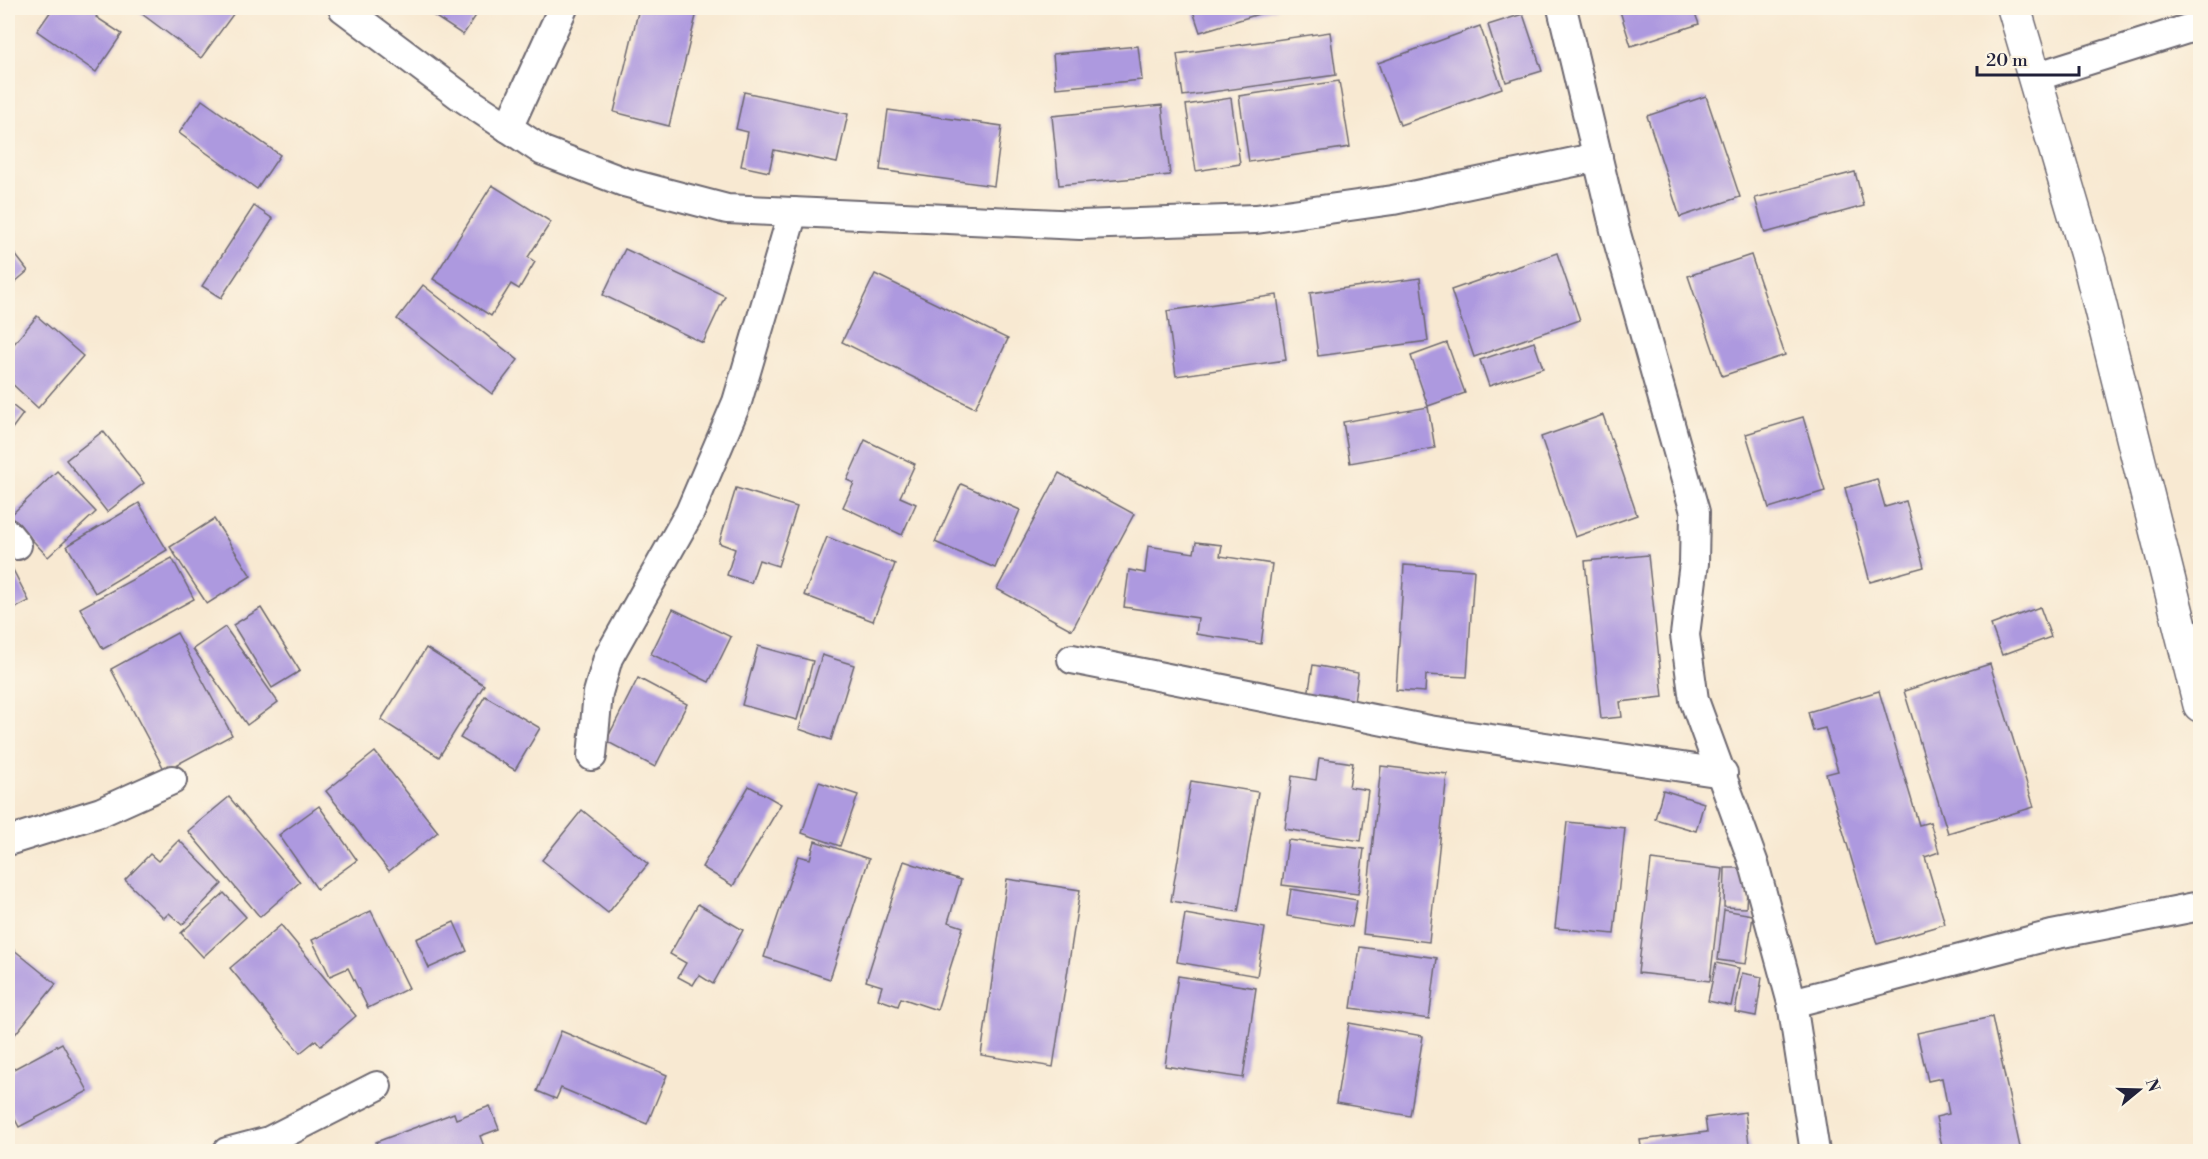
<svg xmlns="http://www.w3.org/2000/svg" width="2208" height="1159" font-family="'Libre Bodoni',serif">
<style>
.building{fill:#ad99df}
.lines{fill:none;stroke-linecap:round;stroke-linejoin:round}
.street-casing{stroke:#6d6870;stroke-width:32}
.secondary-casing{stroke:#6d6870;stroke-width:36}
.street{stroke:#fff;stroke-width:28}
.secondary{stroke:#fff;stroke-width:33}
</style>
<rect width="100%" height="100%" fill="#fcf5e5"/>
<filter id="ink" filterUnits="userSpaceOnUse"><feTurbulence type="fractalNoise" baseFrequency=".0167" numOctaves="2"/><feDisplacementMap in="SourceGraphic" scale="12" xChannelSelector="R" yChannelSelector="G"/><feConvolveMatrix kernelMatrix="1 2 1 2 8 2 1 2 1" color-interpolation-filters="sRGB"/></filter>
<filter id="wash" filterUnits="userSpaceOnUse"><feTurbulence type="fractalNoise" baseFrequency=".008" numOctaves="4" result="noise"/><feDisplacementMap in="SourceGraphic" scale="24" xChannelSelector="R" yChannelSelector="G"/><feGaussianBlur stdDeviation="1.35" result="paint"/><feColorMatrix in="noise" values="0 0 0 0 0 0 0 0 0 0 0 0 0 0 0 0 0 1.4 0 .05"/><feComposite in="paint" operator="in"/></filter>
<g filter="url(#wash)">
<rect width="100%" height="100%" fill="#f8e9d2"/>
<g id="blocks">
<!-- building -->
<g class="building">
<polygon points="53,8 102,8 96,17 122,34 96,72 37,31"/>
<polygon points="134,8 227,8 234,13 201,58"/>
<polygon points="422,8 481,8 463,35"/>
<polygon points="639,8 698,8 669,126 614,112"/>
<polygon points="1192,8 1278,8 1200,32"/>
<polygon points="1619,8 1693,8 1699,24 1631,46"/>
<polygon points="1523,14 1542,71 1506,82 1488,25"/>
<polygon points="1480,26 1502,88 1400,125 1378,63"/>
<polygon points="1330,32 1336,75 1183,96 1177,54"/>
<polygon points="1138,46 1142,80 1056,88 1053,54"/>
<polygon points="1339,81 1350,147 1249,162 1239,96"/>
<polygon points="744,92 848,114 837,163 774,150 769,172 741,166 748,132 736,129"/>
<polygon points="1706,96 1740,197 1680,217 1647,116"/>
<polygon points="1231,98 1240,164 1196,171 1186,105"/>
<polygon points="202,100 280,155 257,189 179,133"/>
<polygon points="1162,105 1170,175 1059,185 1052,116"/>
<polygon points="888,110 1002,126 994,186 880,170"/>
<polygon points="1855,172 1864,206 1765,233 1755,198"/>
<polygon points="492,185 551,222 528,257 535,262 519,289 511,284 491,316 433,279"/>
<polygon points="254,206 273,219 221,298 202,286"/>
<polygon points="8,245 28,271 8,288"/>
<polygon points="625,249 725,296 703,343 603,295"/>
<polygon points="1557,253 1580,320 1474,357 1451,290"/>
<polygon points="1751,255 1785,355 1722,376 1688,276"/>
<polygon points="875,274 1008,339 975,408 842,342"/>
<polygon points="1420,278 1428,341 1318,356 1310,293"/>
<polygon points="423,285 518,360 492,394 397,319"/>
<polygon points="1277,295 1286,360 1176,376 1167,311"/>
<polygon points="37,316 83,356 38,408 8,380 8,351"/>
<polygon points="1534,342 1543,368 1489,386 1480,360"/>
<polygon points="1447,343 1465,393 1428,406 1411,356"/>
<polygon points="8,402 23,414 8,434"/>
<polygon points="1428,407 1435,448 1350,463 1343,422"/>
<polygon points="1603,415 1637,515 1575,537 1541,437"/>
<polygon points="1803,417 1825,491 1769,508 1746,434"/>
<polygon points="103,431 144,483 107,512 66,460"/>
<polygon points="865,440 915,464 900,497 916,504 902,535 843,507 854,483 847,480"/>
<polygon points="57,471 96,512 48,557 10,516"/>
<polygon points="1059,473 1134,514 1072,630 997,589"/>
<polygon points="1877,479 1885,507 1906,501 1924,567 1870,582 1845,488"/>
<polygon points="961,484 1020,510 995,568 935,542"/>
<polygon points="736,488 797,507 778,566 759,560 751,583 727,575 735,549 719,543"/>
<polygon points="139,503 167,550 95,593 67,546"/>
<polygon points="214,519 251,576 207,604 170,547"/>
<polygon points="827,537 895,564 873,621 804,595"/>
<polygon points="1196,542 1222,545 1220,556 1272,564 1261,644 1196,634 1198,618 1124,607 1129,570 1145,573 1148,546 1194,553"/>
<polygon points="1648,555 1663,697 1620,702 1622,717 1601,719 1585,561"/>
<polygon points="172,558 194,599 103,649 80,608"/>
<polygon points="8,560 29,601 8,612"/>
<polygon points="1404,565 1474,570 1467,677 1426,675 1425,692 1396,690"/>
<polygon points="2040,607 2051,637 2002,655 1991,625"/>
<polygon points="261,608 300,671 272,688 233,625"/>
<polygon points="673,609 731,637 709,682 651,654"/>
<polygon points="225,627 278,702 247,725 193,649"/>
<polygon points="177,633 232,735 165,771 111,669"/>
<polygon points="758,646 813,661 797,720 742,705"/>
<polygon points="426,648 484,685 439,757 381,720"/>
<polygon points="822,655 854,665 831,740 799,729"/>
<polygon points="1990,664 2034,807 1948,833 1904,691"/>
<polygon points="1313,665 1358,673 1353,709 1307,702"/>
<polygon points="638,678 687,704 655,767 606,741"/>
<polygon points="1879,691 1919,825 1930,822 1939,852 1925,857 1945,924 1877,944 1826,774 1838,771 1825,728 1813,731 1808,712"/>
<polygon points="485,696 540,728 515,770 460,738"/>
<polygon points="375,752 438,832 389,871 326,791"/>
<polygon points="1319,758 1353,763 1349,787 1368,790 1361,841 1285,829 1292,776 1316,780"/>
<polygon points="1381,766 1447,774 1429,942 1363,934"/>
<polygon points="1191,781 1258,792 1238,912 1171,901"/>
<polygon points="819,782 858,795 840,846 802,833"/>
<polygon points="749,786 781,804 733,886 702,867"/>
<polygon points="1663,790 1704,803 1696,831 1655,819"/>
<polygon points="229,797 300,882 260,917 188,831"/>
<polygon points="319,806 357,860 317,889 279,835"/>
<polygon points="582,810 648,864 608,913 542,860"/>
<polygon points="1567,822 1625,828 1614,934 1555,928"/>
<polygon points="179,840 222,884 182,925 169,913 164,918 125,880 150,854 158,861"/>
<polygon points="1288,840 1364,849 1358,894 1282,885"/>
<polygon points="815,841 869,859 830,979 764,957 798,856 810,859"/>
<polygon points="1651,860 1723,869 1710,981 1638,973"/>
<polygon points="904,861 961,880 948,922 963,927 937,1010 901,998 898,1006 878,999 882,986 866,981"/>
<polygon points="1725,868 1748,868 1746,908 1724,907"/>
<polygon points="1007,879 1080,890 1053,1067 981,1055"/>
<polygon points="1291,889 1357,900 1352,927 1287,916"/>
<polygon points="224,893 246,917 203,957 181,933"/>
<polygon points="698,904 743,930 713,984 699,975 693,985 678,977 686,963 670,954"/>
<polygon points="1724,910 1753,915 1746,964 1718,960"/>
<polygon points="371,911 409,988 368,1008 348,968 330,976 312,940"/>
<polygon points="1185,914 1265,928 1257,976 1177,962"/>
<polygon points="454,922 467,951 429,968 416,939"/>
<polygon points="281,925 356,1016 321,1046 316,1040 300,1053 230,968"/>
<polygon points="8,945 56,984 8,1043"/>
<polygon points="1360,947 1437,958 1429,1019 1351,1008"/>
<polygon points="1716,963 1739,968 1731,1006 1708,1001"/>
<polygon points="1742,973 1762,977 1756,1016 1735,1012"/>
<polygon points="1178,976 1256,988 1243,1078 1165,1066"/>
<polygon points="1992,1017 2021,1152 1943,1152 1936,1117 1949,1114 1942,1078 1928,1081 1917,1033"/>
<polygon points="1349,1023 1423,1036 1410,1116 1336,1103"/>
<polygon points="561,1031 667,1075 647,1124 561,1088 556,1099 537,1091"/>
<polygon points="62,1043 88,1091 19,1127 8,1106 8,1072"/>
<polygon points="490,1106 499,1129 480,1136 486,1152 379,1152 376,1142 454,1113 456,1119"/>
<polygon points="1745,1112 1750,1152 1642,1152 1640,1140 1707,1132 1705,1118"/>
</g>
</g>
</g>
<g filter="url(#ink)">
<use href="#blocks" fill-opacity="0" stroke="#6d6870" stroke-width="1.5"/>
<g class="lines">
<defs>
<g id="street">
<polyline points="343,8 459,95 543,151 624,182 727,209 1080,225 1256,219 1393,200 1598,157"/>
<polyline points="1562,8 1615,230 1695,512 1694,563 1685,635 1694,700 1754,864 1792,1003 1815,1152"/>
<polyline points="2035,77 2200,25"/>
<polyline points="508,128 563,8"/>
<polyline points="8,534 17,545"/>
<polyline points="1072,659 1429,730 1723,773"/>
<polyline points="592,756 598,693 608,658 690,512 737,402 793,212"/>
<polyline points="8,841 101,812 172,780"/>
<polyline points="1792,1003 2052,935 2200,906"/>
<polyline points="227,1152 269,1141 377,1086"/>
</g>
<polyline id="secondary" points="2014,8 2089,262 2200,705"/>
</defs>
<!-- street casing -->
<use href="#street" class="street-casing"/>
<!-- secondary casing -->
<use href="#secondary" class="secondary-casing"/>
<!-- street -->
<use href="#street" class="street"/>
<!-- secondary -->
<use href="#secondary" class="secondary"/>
</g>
</g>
<!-- margin -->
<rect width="2208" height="1159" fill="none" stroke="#fcf5e5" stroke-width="30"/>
<!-- north arrow -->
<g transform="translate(2139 1090) rotate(71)" stroke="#fcf5e5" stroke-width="4.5" paint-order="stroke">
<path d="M0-4.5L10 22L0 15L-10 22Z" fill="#22223b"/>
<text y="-9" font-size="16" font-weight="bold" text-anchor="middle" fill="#22223b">N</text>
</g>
<!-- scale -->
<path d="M1977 66v9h102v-9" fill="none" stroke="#22223b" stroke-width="3"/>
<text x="1986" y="66" font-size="18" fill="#22223b" stroke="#fcf5e5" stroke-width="4.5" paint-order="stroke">20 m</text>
</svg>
